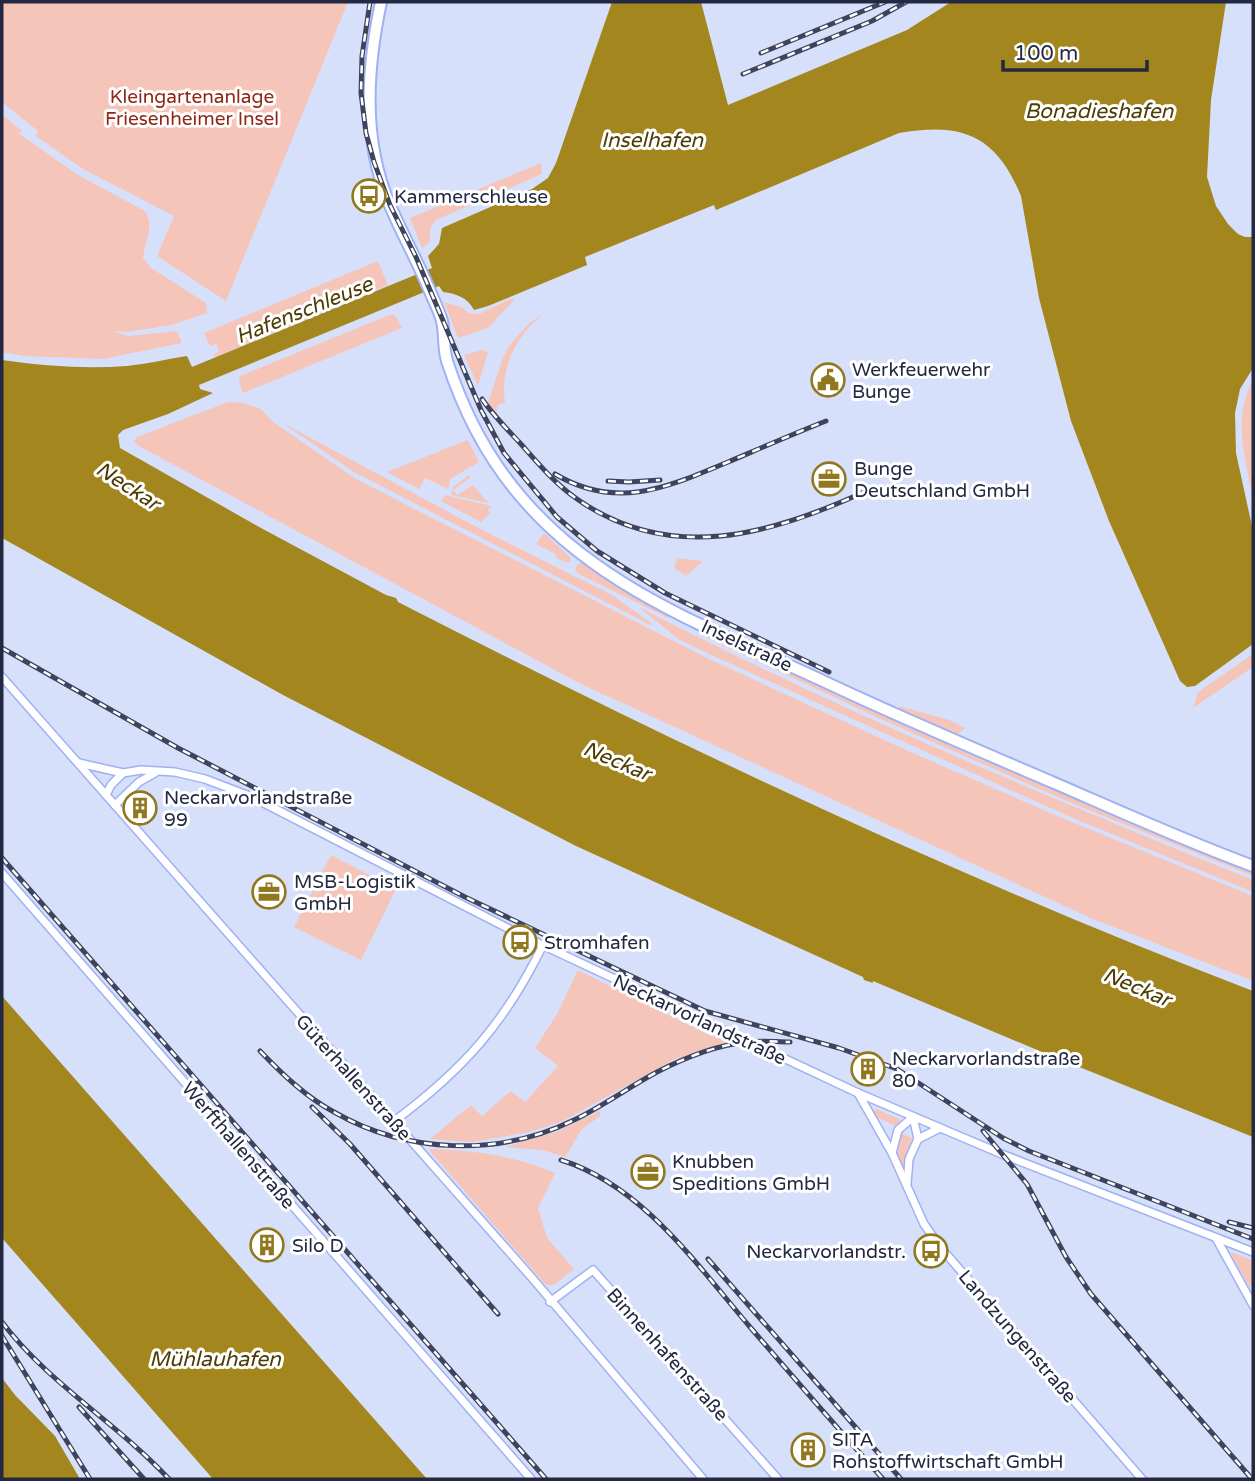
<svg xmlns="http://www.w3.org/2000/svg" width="1255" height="1481" font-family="'Varela Round',sans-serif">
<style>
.green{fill:#f6c5ba}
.water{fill:#a3861d}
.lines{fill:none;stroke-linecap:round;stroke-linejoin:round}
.street-casing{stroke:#9fb1f2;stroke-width:10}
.secondary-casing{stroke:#9fb1f2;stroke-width:14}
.street{stroke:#fff;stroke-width:7}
.secondary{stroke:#fff;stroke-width:10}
.rail-casing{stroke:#3e445e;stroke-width:5}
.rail{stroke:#fff;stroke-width:2.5;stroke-dasharray:8;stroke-linecap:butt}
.labels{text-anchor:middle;stroke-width:6;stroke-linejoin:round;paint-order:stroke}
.park-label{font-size:19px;fill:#902614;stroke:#fff}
.poi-label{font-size:19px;fill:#232943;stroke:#fff;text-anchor:start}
.street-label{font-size:19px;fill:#232943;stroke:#fff}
.water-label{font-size:21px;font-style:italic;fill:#4c3d04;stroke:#fff}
</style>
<rect width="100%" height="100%" fill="#d7e0fb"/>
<!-- green -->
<g class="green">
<polygon points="2,2 348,2 226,301 157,256 174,216 81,168 36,136 38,131 2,102"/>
<path d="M2 114 23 132 18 133 78 175 145 211C155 225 145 242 143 258L151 268 206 303 207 313 172 325 127 332 113 331 128 336 177 331 182 343 103 359 24 356 2 352Z"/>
<polygon points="541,163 542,174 436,220 431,227 429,243 422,248 410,218"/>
<polygon points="378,261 388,285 215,357 214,354 219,351 216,344 210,346 204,333"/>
<polygon points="510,299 515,299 488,328 458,338 444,302 462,307 468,313 479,314"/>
<path d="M546 312C517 333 500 366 505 403L497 405V414L488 403 502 360 509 346 528 324Z"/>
<polygon points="389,315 395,315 402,328 243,393 239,381 240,376"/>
<polygon points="482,350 488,352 478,386 464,355"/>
<path d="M1253 380V498C1245 458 1232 417 1253 380Z"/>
<polygon points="228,402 243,403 261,409 273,422 356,479 707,658 906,750 1062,818 1253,896 1253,981 1093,919 581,684 137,445 134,441 137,437"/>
<polygon points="281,422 471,524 612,595 651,623 652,626 354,472"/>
<polygon points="468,440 479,462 450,479 448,489 425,478 419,489 387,472"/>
<polygon points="469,475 471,477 453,490 457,495 473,485 488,503 451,495 453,487"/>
<polygon points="445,495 492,506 488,510 490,513 481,522 441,501"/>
<polygon points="544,533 570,557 570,561 567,563 556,558 557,555 536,544"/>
<polygon points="677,558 703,561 686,576 674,568"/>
<polygon points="580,563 583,563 617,587 669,616 668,618 577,573 575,568"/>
<path d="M639 607C838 710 1045 796 1253 880V892L1068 816 709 654 678 639Z"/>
<polygon points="705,633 964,752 1253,873 1253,876 1069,802 885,721 704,636"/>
<polygon points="1253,654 1253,667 1193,708 1198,692"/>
<polygon points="899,706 949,720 965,728 957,735 900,710"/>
<polygon points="331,855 396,889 361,960 294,927"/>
<polygon points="578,970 711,1036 720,1037 730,1043 675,1059 563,1121 530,1132 472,1142 430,1139 471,1105 482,1116 511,1091 525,1102 558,1066 535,1048 557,1014"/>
<polygon points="876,1109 901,1120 896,1126 878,1118 874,1111"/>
<polygon points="600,1111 600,1116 582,1129 565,1157 543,1150 505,1147 556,1132"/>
<polygon points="901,1133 912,1138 903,1170 897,1152"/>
<path d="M428 1149C473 1150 513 1155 555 1173L538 1208 547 1238 574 1269 554 1285H546Z"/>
<polygon points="1232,1252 1253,1261 1253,1277 1250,1288 1231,1254"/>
</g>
<!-- water -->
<g class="water">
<path d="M612 2H701L728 105 907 30 951 2H1226L1211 100 1207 177 1216 206 1228 224 1238 234 1245 237H1253V368L1240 389 1235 413 1236 453 1253 531V644L1195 686 1187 687 1180 681 1109 521 1071 421 1039 298 1021 196C996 135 962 122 899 133L716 210 714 205 585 257 587 265 488 306 474 310C467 297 457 294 443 292L439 286 199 385 200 389 213 393 168 414 123 430 118 435 120 448 261 528 386 595 396 598 398 602C677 745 961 879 1253 991V1137L1042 1052 873 981V983L864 980 863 977 576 846 283 695 2 538V360C43 366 86 369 127 366 147 364 167 359 187 356L192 367 432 268 428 256 439 244 442 228 532 189 548 178 556 163Z"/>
<polygon points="2,996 427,1479 213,1479 2,1238"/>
<polygon points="2,1378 15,1395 55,1436 80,1479 2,1479"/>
</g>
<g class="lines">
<defs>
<g id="street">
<polyline points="2,677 533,1279 703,1479"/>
<polyline points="79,763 123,773"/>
<polyline points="106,795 111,785 123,773 141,770 175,772 205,779 252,797 521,935 858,1093 1004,1155 1253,1252"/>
<polyline points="115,805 139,782 155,773"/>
<polyline points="2,873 531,1479"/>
<polyline points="858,1093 892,1153 924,1224 941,1248 1142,1479"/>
<polyline points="913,1117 918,1139"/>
<path d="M393 1122C463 1070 505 1023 543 945"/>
<polyline points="892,1153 898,1130 913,1117"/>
<polyline points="907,1184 909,1159 918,1139 940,1128"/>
<polyline points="1216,1238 1253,1305"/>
<polyline points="550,1302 593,1270 778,1479"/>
</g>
<path id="secondary" d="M381 2C367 68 362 139 389 203 401 232 417 260 429 289 433 299 439 310 442 321 445 334 443 348 447 361 463 410 488 459 522 498 599 589 716 631 821 680 897 716 975 749 1052 782 1119 811 1185 841 1253 866"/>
</defs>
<!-- street casing -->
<use href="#street" class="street-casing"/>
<!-- secondary casing -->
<use href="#secondary" class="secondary-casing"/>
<!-- street -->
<use href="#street" class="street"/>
<!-- secondary -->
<use href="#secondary" class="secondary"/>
<defs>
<g id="rail">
<polyline points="370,2 362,56 361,93 366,133 374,162 390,205 416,257 481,410 504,453 557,517 597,551 665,593 829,672"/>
<polyline points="761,53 885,2"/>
<polyline points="743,74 872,21 906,2"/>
<path d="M482 399C493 415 507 429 520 443 538 463 555 484 577 499 670 564 770 535 864 492"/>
<path d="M555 474C617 511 668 487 728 462 761 448 793 434 826 421"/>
<polyline points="608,481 629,482 660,480"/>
<polyline points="2,648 178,748 465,897 705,1011 839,1048 897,1069 1003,1138 1029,1151 1253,1239"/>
<polyline points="2,858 546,1479"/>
<path d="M260 1051C282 1074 306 1097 334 1112 407 1154 499 1157 574 1120 603 1106 629 1087 657 1072 684 1058 717 1045 748 1042 762 1040 776 1042 790 1042"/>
<polyline points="312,1107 350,1144 498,1314"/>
<polyline points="983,1131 1027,1184 1066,1257 1091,1294 1252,1479"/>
<path d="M561 1160C643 1186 696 1264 750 1327 794 1378 838 1429 883 1479"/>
<polyline points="1229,1222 1253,1228"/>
<polyline points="708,1259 901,1479"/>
<path d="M2 1322C48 1383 117 1423 169 1479"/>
<polyline points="2,1336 90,1479"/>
<polyline points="79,1407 144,1479"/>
</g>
</defs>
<!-- rail casing -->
<use href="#rail" class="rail-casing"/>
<!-- rail -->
<use href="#rail" class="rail"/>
</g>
<!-- icons -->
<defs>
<symbol id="bus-ring" viewBox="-11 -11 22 22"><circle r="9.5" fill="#fff" stroke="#91781e" stroke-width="1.5"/><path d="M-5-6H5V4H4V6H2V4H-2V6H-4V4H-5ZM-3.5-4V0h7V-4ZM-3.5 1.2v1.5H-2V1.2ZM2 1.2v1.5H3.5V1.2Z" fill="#91781e"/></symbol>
<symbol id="civic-ring" viewBox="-11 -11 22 22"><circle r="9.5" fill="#fff" stroke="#91781e" stroke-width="1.5"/><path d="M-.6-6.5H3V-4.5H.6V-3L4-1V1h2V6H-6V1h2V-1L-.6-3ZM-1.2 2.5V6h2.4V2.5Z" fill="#91781e"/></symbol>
<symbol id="office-ring" viewBox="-11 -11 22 22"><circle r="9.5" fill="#fff" stroke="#91781e" stroke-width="1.5"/><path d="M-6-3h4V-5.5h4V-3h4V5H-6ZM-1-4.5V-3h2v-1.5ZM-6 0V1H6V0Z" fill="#91781e"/></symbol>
<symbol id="building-ring" viewBox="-11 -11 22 22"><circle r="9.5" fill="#fff" stroke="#91781e" stroke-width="1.5"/><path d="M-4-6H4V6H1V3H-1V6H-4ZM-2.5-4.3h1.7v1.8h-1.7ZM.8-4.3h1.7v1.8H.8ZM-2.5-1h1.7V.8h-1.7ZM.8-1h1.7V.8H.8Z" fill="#91781e"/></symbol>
</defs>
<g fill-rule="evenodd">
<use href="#bus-ring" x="350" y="177" width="38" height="38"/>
<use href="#civic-ring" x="809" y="361" width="38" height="38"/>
<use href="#office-ring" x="810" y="460" width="38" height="38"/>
<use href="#building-ring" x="121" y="789" width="38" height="38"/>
<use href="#office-ring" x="250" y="873" width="38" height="38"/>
<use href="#bus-ring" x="501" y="923" width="38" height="38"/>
<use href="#building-ring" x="849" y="1050" width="38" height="38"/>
<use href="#office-ring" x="629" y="1153" width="38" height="38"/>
<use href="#building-ring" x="248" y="1226" width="38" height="38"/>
<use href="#bus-ring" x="912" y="1232" width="38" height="38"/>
<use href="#building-ring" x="789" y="1431" width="38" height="38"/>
</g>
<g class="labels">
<!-- park labels -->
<g class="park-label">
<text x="192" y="103">Kleingartenanlage<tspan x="192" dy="22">Friesenheimer Insel</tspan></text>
</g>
<!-- poi labels -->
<g class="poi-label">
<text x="394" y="203">Kammerschleuse</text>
<text x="852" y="376">Werkfeuerwehr<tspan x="852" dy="22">Bunge</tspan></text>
<text x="854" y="475">Bunge<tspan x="854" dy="22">Deutschland GmbH</tspan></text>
<text x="164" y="804">Neckarvorlandstraße<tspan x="164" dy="22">99</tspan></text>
<text x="294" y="888">MSB-Logistik<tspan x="294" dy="22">GmbH</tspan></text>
<text x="544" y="949">Stromhafen</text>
<text x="892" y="1065">Neckarvorlandstraße<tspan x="892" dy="22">80</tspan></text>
<text x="672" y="1168">Knubben<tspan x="672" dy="22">Speditions GmbH</tspan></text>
<text x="292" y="1252">Silo D</text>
<text x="906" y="1258" text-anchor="end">Neckarvorlandstr.</text>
<text x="832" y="1446">SITA<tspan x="832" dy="22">Rohstoffwirtschaft GmbH</tspan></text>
</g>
<!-- street labels -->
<g class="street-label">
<text transform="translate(747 645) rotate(25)" y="7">Inselstraße</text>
<text transform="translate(700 1019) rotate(25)" y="7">Neckarvorlandstraße</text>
<text transform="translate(354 1077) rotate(48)" y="7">Güterhallenstraße</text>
<text transform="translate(239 1145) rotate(49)" y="7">Werfthallenstraße</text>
<text transform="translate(1018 1336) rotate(49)" y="7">Landzungenstraße</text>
<text transform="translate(668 1354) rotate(48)" y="7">Binnenhafenstraße</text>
</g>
<!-- water labels -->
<g class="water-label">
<text x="1099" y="118">Bonadieshafen</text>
<text x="652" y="147">Inselhafen</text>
<text transform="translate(304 310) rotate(-22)" y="7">Hafenschleuse</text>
<text transform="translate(128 486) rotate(33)" y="7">Neckar</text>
<text transform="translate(617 761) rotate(23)" y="7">Neckar</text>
<text transform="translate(1137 987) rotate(23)" y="7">Neckar</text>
<text x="215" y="1366">Mühlauhafen</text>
</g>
</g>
<!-- border -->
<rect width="1255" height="1481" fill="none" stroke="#232943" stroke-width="7"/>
<!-- scale -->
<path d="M1003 60v10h144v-10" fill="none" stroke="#232943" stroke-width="3.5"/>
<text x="1014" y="60" font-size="21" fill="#232943" stroke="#ffffff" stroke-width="5" paint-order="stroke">100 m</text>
</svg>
